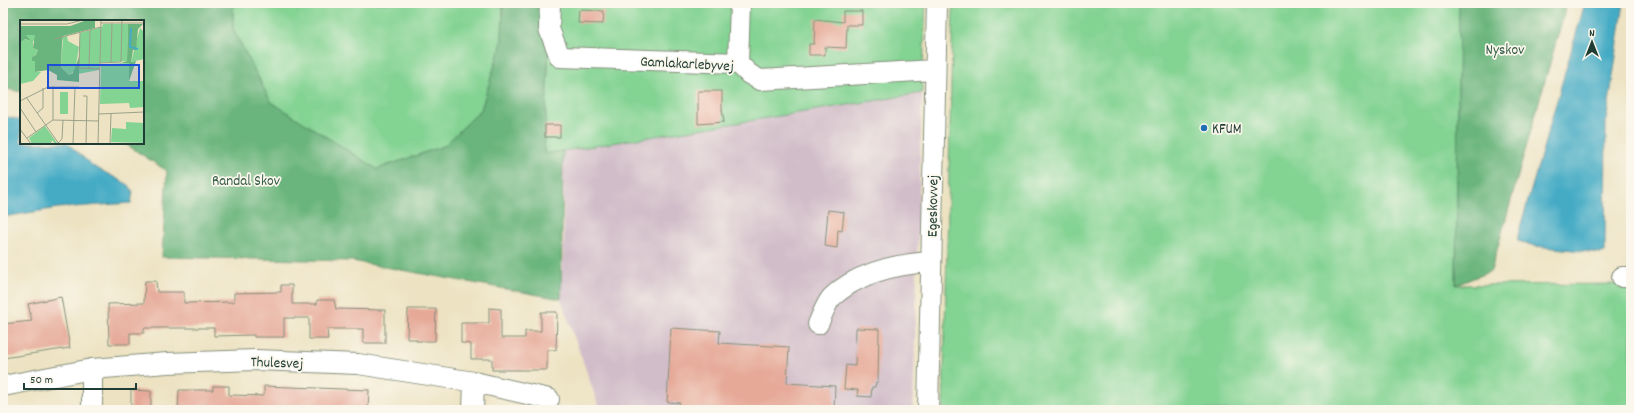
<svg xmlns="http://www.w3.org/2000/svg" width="1634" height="413" font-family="Dekko,sans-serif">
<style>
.industrial{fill:#d1bdc9}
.green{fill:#83d393;stroke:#518864}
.forest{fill:#6ab57d;stroke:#447958}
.water{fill:#45abc5;stroke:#32747c}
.building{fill:#e6a998}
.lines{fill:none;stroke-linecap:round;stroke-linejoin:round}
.minor-casing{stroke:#86907c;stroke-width:22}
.minor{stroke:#fff;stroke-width:20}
.poi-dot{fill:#1f6fb2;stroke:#fbf7ec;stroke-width:1.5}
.labels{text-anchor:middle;stroke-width:3.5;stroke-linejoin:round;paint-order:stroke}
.park-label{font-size:15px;fill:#335b47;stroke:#fbf7ec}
.street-label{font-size:15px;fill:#1f3d34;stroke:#fbf7ec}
.poi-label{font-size:15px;fill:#1f3d34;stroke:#fbf7ec;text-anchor:start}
.inset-river{fill:none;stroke:#45abc5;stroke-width:2}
.inset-road{fill:none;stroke:#9ba18a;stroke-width:1}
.view{fill:#1d4ed8;fill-opacity:0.15;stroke:#1d4ed8;stroke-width:2}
.inset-edge{fill:none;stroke:#1f3d34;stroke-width:2}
</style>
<rect width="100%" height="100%" fill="#fbf7ec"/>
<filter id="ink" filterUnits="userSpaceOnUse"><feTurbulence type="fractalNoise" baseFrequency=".025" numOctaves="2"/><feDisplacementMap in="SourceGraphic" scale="8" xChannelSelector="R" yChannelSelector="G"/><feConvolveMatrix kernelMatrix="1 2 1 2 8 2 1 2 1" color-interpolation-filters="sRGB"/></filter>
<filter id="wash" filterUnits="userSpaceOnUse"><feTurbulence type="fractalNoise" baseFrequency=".012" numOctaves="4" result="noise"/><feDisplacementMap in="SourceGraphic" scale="16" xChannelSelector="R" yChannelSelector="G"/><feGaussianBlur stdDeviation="0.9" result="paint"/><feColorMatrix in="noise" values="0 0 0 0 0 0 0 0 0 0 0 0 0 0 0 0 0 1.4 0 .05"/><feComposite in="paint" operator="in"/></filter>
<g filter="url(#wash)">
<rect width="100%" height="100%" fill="#ede3c3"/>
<!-- industrial -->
<polygon class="industrial" points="922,93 913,410 600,410 561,299 564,238 563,151"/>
<!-- green -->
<g class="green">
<polygon points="233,3 503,3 502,42 481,110 444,146 377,169 271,102 233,29"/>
<polygon points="551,3 926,3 922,93 544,154"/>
<polygon points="953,3 1459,3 1456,285 1631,284 1631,410 943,410"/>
</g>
<!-- forest -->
<g class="forest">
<polygon points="3,3 233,3 233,29 271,102 377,169 444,146 481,110 502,42 503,3 551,3 544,154 563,151 561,299 352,261 162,257 167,171 124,143 143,143 143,21 21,21 21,92 3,88"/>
<polygon points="1459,3 1567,3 1491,271 1456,285"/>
</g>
<!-- water -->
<g class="water">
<polygon points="1585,3 1624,3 1606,123 1605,252 1601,253 1535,246 1518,241 1518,235"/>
<polygon points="3,116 21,120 21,143 67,143 93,166 129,185 133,192 131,203 58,208 3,217"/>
</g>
<g id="blocks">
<!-- building -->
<g class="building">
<polygon points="579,10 604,11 603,24 578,23"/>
<polygon points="843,11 862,11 862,25 847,25 846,48 825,47 825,55 809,55 809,44 814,44 815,19 843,22"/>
<polygon points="698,91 722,91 722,109 724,122 698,124"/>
<rect x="545" y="125" width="15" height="12"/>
<polygon points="828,210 844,212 842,231 838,230 837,248 825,246"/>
<polygon points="145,281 156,281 157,292 184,292 184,303 234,302 234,293 281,292 281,285 292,285 292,304 317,304 317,300 334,300 336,309 385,310 385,343 363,343 363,329 327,329 328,339 309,339 309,318 284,318 284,337 254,337 254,335 214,336 214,328 144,328 144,333 130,333 130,344 109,344 108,304 144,303"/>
<polygon points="61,297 70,348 3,358 3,324 32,321 28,304"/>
<polygon points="489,308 501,309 501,338 525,338 525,331 541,331 541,312 557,312 556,350 547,350 547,370 492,370 492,359 471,359 471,344 461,343 461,323 489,323"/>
<polygon points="408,309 436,309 435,341 416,341 416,339 407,339"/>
<polygon points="671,328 720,331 719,343 789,347 787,383 835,386 834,409 786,407 785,410 679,410 680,403 667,402"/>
<polygon points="856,328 879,329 878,382 876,382 875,387 872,387 871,397 857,396 858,390 844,389 846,365 855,366"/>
<polygon points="213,386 229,386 229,395 264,396 264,386 369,390 368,410 307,408 307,410 178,410 179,390 213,390"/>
<polygon points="131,390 151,391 151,410 131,410"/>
</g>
</g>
</g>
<g filter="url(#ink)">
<use href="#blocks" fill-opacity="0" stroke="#86907c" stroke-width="1"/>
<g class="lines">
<defs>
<g id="minor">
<polyline points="550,3 549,29 560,57 738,63 749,74 760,80 935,70"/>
<polyline points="738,63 740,3"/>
<polyline points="1622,277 1631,277"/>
<path d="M818 324C822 316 826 303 832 297 859 272 896 264 931 262"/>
<polyline points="3,386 92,369 167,363 256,360 358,364 474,382 549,399"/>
<polyline points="92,410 92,369"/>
<polyline points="473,410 474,382"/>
<polyline points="928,410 937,3"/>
</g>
</defs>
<!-- minor casing -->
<use href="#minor" class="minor-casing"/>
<!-- minor -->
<use href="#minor" class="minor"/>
</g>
</g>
<!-- markers -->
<circle class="poi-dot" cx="1204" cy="128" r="4"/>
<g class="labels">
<!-- park labels -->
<g class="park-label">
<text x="1505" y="54">Nyskov</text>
<text x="246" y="185">Randal Skov</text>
</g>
<!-- street labels -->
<g class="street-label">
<text transform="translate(687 63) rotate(3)" y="5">Gamlakarlebyvej</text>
<text transform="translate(932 206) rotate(-89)" y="5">Egeskovvej</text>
<text transform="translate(277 362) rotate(2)" y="5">Thulesvej</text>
</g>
<!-- poi labels -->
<g class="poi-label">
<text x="1212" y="133">KFUM</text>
</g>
</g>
<!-- overview -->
<g transform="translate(20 20)">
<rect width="124" height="124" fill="#ede3c3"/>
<path d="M83 4H108L107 41 80 43 79 50 58 54 60 13 82 7ZM120 8 124 12V39L111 42ZM15 14 17 20 13 21V28L18 30 16 35 12 37V41H15V52H21L13 61 0 64V23L5 19 10 21 6 15ZM47 16 48 21 59 27 55 51 49 55 41 47 43 17ZM109 43V61H124V87L110 88 109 83 80 84 81 44ZM40 72H48V94H40ZM106 102 124 103V123L91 122 92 108 106 109ZM25 106 37 123 35 124 32 120 31 124H12L9 118Z" fill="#83d393"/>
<path d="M67 0H75V8L43 16 42 22 41 47 49 55 53 53 59 37V62L37 60V55L28 50 15 52V41H12V37L16 35 18 30 13 28 15 15H6L11 21 5 19 0 23V6H50ZM108 4H123L118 9 116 30H113L111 42 116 41 109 61V43H101L107 41Z" fill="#6ab57d"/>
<path class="inset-river" d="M111 8 110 27 118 29"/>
<path class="inset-road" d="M81 3H124M0 4H47L63 0M60 12 59 48 80 49M34 19 81 7M80 43 101 42 102 0M91 43 92 3M69 49 70 10M63 76H67L66 124M6 77 39 124M0 81 28 67H59M0 88 16 112M17 93 23 88V68M79 94 124 92M33 100V66M0 109 11 124M7 118 33 100 79 101M38 123 42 119 43 100M53 124 55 67M78 124 81 0M85 124H113M90 124 91 94"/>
<path class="view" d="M28 45H119V68H28Z"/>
<rect width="124" height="124" class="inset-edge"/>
</g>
<!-- margin -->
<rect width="1634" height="413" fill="none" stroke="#fbf7ec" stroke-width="16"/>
<!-- north arrow -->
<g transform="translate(1592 42)" stroke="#fbf7ec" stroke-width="3" paint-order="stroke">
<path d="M0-3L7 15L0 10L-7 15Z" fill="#1f3d34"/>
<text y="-6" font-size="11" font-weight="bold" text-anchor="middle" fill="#1f3d34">N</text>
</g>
<!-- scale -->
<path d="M24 383v6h112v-6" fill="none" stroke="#1f3d34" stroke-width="2"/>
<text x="30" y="383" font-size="12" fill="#1f3d34" stroke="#fbf7ec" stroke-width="3" paint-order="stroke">50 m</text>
</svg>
